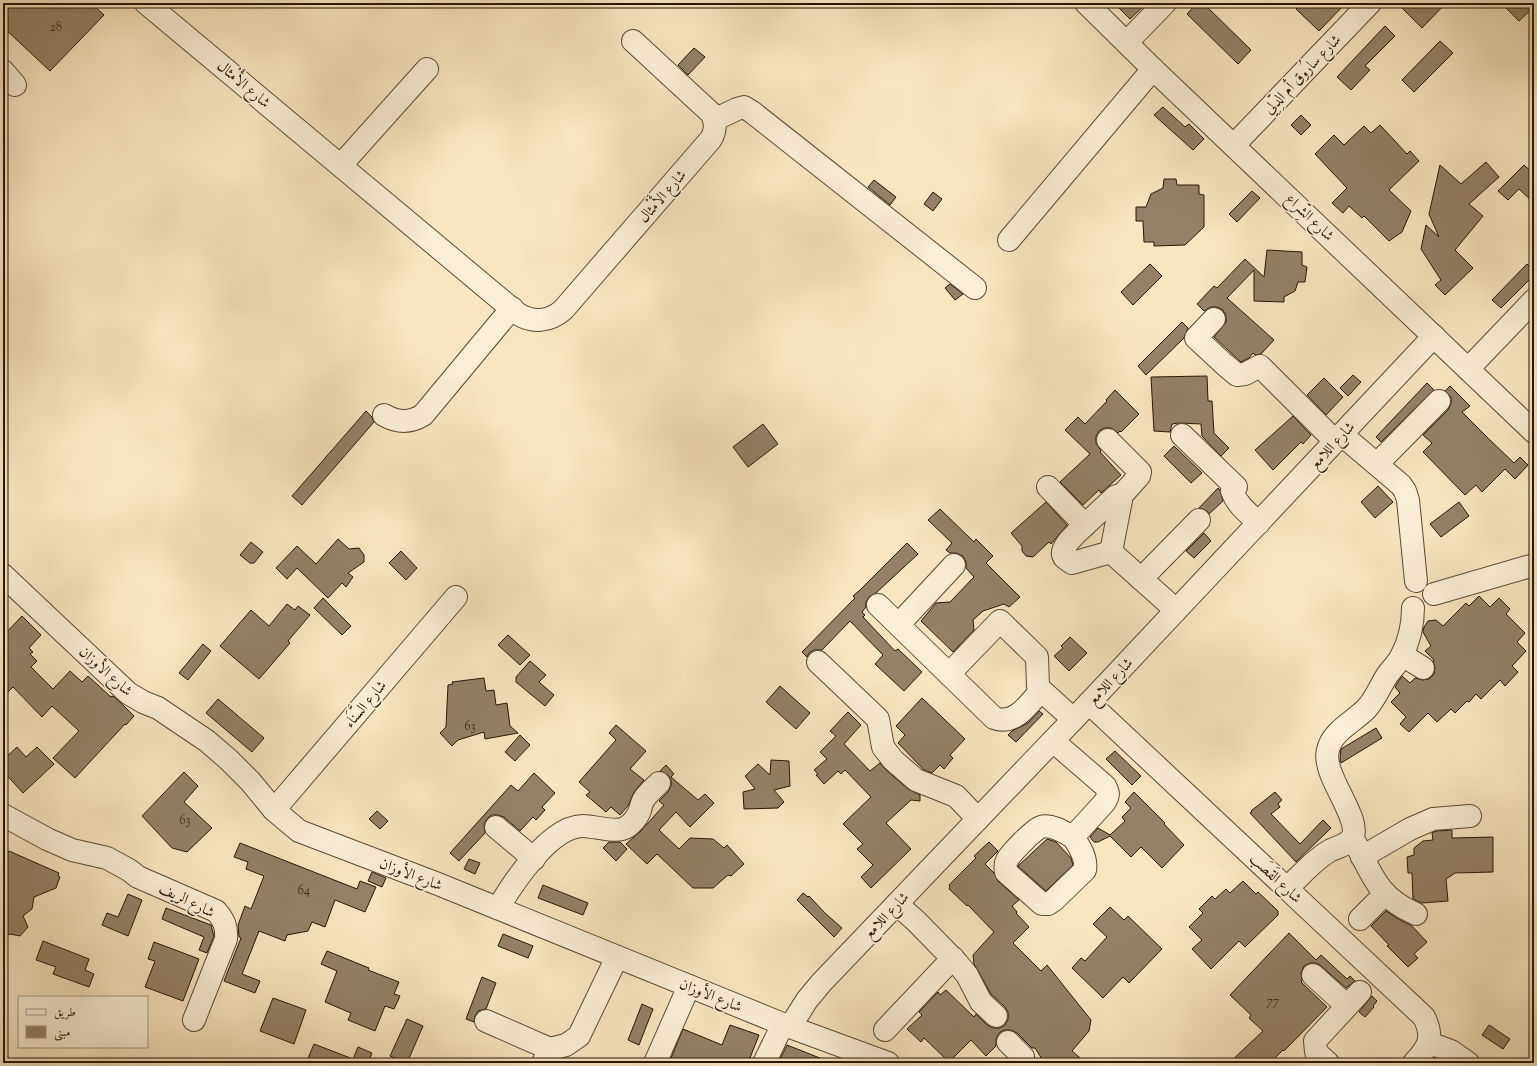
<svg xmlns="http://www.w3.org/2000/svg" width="1537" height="1066" font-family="'Sorts Mill Goudy',Amiri,serif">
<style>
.building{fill:#948167;stroke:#271506}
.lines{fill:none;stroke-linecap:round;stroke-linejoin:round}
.minor-casing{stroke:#5c4934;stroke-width:24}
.minor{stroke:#fbeed6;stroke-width:22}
.labels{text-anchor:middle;stroke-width:3;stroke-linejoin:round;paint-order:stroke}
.number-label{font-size:13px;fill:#42301e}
.street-label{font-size:15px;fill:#271506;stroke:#fbeed6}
</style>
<rect width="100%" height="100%" fill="#f9e5c0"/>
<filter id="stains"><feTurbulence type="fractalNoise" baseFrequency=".005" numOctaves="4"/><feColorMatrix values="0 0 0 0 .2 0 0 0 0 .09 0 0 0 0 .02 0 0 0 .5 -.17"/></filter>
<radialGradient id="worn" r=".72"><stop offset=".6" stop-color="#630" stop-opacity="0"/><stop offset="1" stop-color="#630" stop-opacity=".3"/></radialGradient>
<!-- building -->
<g class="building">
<polygon points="3,3 91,3 104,15 50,71 3,27"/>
<polygon points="1114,3 1147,3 1130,19"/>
<polygon points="1197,3 1203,3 1251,50 1238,64 1187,14"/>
<polygon points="1301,3 1317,3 1323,8 1327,3 1346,3 1319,31 1296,9"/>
<polygon points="1397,3 1446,3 1422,28"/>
<polygon points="1501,3 1534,3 1534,7 1519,21"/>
<polygon points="1385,26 1395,36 1365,66 1370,70 1351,90 1337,77"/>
<polygon points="1440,41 1453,53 1414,92 1402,80"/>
<polygon points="694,48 705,57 688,75 678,65"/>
<polygon points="1163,107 1185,127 1189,124 1204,139 1193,150 1154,115"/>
<polygon points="1301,115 1311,125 1301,135 1291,125"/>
<polygon points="1380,125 1407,154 1410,151 1419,161 1389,190 1411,211 1402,232 1389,241 1364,216 1362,218 1349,206 1343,213 1332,203 1347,188 1315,154 1334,135 1344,145 1364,126 1371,133"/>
<polygon points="1486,162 1499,177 1469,204 1483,216 1455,250 1473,268 1445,295 1435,285 1441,280 1421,249 1426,225 1439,237 1429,214 1440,165 1461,184"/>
<polygon points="1524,165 1534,174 1534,203 1519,189 1508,200 1498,191"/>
<polygon points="1164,179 1176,179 1177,185 1199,185 1199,194 1204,195 1204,227 1185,245 1154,246 1154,242 1144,242 1143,221 1136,221 1136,207 1146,207 1151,194 1163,188"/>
<polygon points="874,180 896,197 890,205 868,187"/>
<polygon points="1252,191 1260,198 1237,222 1229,214"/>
<polygon points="933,192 942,199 933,211 924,204"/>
<polygon points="1267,250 1302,252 1302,265 1307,267 1305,282 1298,282 1295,291 1284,297 1284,302 1254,301 1254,270 1227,298 1274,340 1261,354 1255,355 1253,353 1249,358 1241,362 1214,337 1226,322 1226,316 1223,310 1217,307 1211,307 1204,311 1197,304 1214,286 1217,288 1245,259 1264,277"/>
<polygon points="1150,264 1162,276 1133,305 1121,292"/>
<polygon points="1527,264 1534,271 1534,275 1501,308 1492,300"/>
<polygon points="950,284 963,294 955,300 945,288"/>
<polygon points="1182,322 1188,328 1184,338 1146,375 1138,366"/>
<polygon points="1353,375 1361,382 1348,396 1340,388"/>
<polygon points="1207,376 1208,401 1212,401 1214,433 1229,448 1221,456 1202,436 1201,424 1179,423 1172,424 1170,432 1154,431 1151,377"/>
<polygon points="1324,378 1343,397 1326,415 1307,395"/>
<polygon points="1427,383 1434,390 1381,442 1376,437"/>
<polygon points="1450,386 1470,406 1462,412 1489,439 1514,463 1520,457 1528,465 1515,479 1505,469 1482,492 1476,485 1465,495 1423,452 1432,443 1423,435 1448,410 1451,404 1451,397 1445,391"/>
<polygon points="1115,390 1139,414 1121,432 1120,431 1118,433 1111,428 1104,428 1099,431 1096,437 1096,443 1101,451 1100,452 1121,475 1101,493 1099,490 1083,505 1060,482 1090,454 1065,430 1078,417 1085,424 1107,401 1106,400"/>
<polygon points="366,411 372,417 374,422 302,505 292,496"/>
<polygon points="1293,416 1311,435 1303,444 1301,442 1273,470 1255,450"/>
<polygon points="763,424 778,444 748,467 733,447"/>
<polygon points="1174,446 1202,473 1191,483 1164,456"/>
<polygon points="1378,486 1393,502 1375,518 1361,502"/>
<polygon points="1218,488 1220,490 1223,501 1209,514 1207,511 1199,508"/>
<polygon points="1046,502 1067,525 1051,544 1049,542 1033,557 1026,556 1022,551 1022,546 1011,533"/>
<polygon points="1459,502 1469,516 1441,537 1430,524"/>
<polygon points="940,509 974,542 976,539 993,556 986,563 1020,597 1009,607 1004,604 983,611 973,620 974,630 953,652 921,621 936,603 950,602 974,577 966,568 966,562 963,556 956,553 950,553 946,550 952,543 928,520"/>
<polygon points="1204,533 1211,541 1194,558 1186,551"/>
<polygon points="338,539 349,549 359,548 364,555 364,562 348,573 353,577 346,587 342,583 328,598 297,568 287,579 276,568 297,546 316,564"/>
<polygon points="251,542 263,552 254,563 250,563 240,555"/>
<polygon points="907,543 918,554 876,593 869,597 866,602 866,607 862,612 865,615 863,617 895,651 898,649 922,672 904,691 875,664 883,655 850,621 822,650 814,650 809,653 807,657 802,652 855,598 853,596 860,590"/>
<polygon points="401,551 417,568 406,580 389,563"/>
<polygon points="1479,596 1490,607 1499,598 1510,609 1506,614 1525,633 1517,642 1526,651 1512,666 1518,672 1505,686 1500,680 1481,699 1476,694 1469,702 1467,701 1455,713 1451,709 1437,722 1428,713 1409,732 1400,724 1406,717 1391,702 1400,693 1395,687 1402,676 1410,683 1415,678 1423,680 1429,679 1434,674 1435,668 1433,661 1434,660 1425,651 1431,646 1423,632 1424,627 1428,621 1436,620 1443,626 1466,603 1469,606"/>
<polygon points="323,598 351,626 342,635 314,608"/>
<polygon points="287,604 295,610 298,606 310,615 288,641 290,643 259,679 220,646 251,610 269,626"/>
<polygon points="22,616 41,635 29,648 33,652 30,654 37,661 31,667 53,689 70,671 82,682 88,676 111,697 113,696 122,704 134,716 126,725 125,724 75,778 53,758 79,731 52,706 42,717 13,687 3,697 3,636"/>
<polygon points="508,635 530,655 520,665 498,645"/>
<polygon points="1070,637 1087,653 1069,671 1054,656 1063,648 1061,646"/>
<polygon points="203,644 211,651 188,680 179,673"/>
<polygon points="530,661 546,675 539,682 554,695 545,706 516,682 516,677"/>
<polygon points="484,678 486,691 494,690 496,705 507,703 510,726 518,733 485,739 484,732 458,740 452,746 440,733 446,727 448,685 453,684 452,682"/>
<polygon points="780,686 810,713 796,729 766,702"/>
<polygon points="922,698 965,739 950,755 953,758 944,769 940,765 932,773 924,770 898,743 905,735 896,726"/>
<polygon points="218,699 264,738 252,752 206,713"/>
<polygon points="1039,711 1043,714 1016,742 1008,735 1012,731 1028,723"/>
<polygon points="848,712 861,725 844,744 870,771 880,763 885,769 908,789 920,795 920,801 911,800 886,823 911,849 871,888 861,877 873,865 857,849 863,844 843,824 871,797 845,770 841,774 838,771 824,784 816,775 818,774 814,770 827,759 820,752 836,736 830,731"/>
<polygon points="616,725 646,751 630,769 644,780 634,792 628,806 620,815 611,807 606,812 586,795 590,792 579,782 616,740 609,733"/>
<polygon points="1376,728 1382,738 1341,763 1340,759 1341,749"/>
<polygon points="520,735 530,745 515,761 505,752"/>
<polygon points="17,747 26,757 37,747 54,764 23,793 3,771 3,760"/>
<polygon points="1115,751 1141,776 1132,785 1106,759"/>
<polygon points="771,760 789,761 790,786 774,790 784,802 778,808 744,809 743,792 755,789 745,776 758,764 770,775"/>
<polygon points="666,765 674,774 671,777 698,800 705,794 714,803 690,827 676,812 659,830 679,849 690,838 713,839 724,848 727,845 744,864 731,876 728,875 713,888 693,888 657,854 647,864 626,844 641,831 664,805 659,801 668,792 671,786 671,780 668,775 660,771"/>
<polygon points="184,772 198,786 184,802 212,828 187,852 172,848 142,816"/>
<polygon points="534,773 555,793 542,807 545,810 536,820 533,817 520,831 504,817 498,815 491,815 487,819 484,824 485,833 459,861 450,853 511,785 518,791"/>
<polygon points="1134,792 1165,823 1164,824 1184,845 1162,868 1141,847 1131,857 1110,836 1098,842 1094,842 1090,837 1098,828 1110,835 1125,821 1122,817 1131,808 1125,802"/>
<polygon points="1275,792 1282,800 1278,804 1280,807 1271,814 1300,844 1323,820 1331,828 1296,862 1250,813 1252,812 1251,811"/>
<polygon points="377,811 388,821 380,829 369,819"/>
<polygon points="1452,830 1452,838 1493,837 1493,872 1455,873 1446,879 1448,901 1422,903 1413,899 1412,873 1408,873 1407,857 1414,855 1414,848 1423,841 1433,840 1432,833 1436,831"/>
<polygon points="1047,839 1056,842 1071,858 1073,865 1046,891 1018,866"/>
<polygon points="609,842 620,842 627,849 616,861 603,848"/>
<polygon points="989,842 998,851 985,864 994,873 998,881 1019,900 1012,906 1017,912 1016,913 1029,927 1013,943 1041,971 1047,965 1091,1020 1089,1031 1072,1051 1086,1063 1047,1063 1044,1062 1035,1048 1032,1048 1017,1033 1011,1030 1004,1030 999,1033 996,1039 996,1046 986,1056 971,1040 949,1062 924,1038 921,1042 907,1029 922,1015 919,1012 938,992 940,995 946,990 974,1017 976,1014 987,1025 993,1028 1000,1028 1005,1025 1008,1019 1008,1012 1005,1007 991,994 974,964 973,955 994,932 968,905 967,906 949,889 950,887 949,885 976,858 974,856"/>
<polygon points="240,843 357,889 360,881 376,887 365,912 335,900 325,927 312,922 308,931 287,935 285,941 259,931 242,974 260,981 255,993 224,981 241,938 239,937 238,925 245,906 251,909 264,876 246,869 248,862 234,857"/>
<polygon points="9,851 59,873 58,876 60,877 56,888 34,897 32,909 23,916 28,927 20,936 10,934 3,937 3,860 5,859"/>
<polygon points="469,859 480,863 475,874 464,869"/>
<polygon points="372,872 386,878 382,887 368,881"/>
<polygon points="1243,881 1256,894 1258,892 1278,911 1278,915 1245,947 1239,941 1211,969 1192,949 1202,940 1189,927 1203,913 1199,909 1212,896 1215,899 1226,889 1230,893"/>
<polygon points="543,885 588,903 583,915 538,898"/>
<polygon points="803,893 808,897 809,896 826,914 842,928 834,937 797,900"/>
<polygon points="128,894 142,900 128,936 102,925 107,913 118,917"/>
<polygon points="1110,907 1124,920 1128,916 1162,949 1129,983 1123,977 1103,998 1072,968 1081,958 1085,961 1107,937 1093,924"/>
<polygon points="166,908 211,925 214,936 207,953 199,950 204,937 162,919"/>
<polygon points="1386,911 1398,919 1412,926 1427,942 1414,954 1418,958 1408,967 1387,946 1389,945 1371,926"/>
<polygon points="1289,933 1316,960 1321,955 1347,979 1350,976 1355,981 1346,988 1321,966 1316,963 1310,963 1304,966 1301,973 1302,981 1301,982 1327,1007 1284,1051 1283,1050 1270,1063 1229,1063 1263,1031 1249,1018 1251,1015 1230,995"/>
<polygon points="503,934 533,946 528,958 498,946"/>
<polygon points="43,941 89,959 85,970 94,974 89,987 53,974 56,967 36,960"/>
<polygon points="154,942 199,959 183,1001 145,987 155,961 148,959"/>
<polygon points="327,951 369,968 368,970 399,982 394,994 400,996 394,1009 385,1006 375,1031 348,1020 351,1013 325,1002 337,971 321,964"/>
<polygon points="482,977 496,983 486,1009 478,1011 475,1016 474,1022 466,1019"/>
<polygon points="1372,996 1377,1001 1373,1006 1374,1007 1365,1017 1359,1012"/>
<polygon points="273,998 306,1010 294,1044 260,1031"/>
<polygon points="642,1004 653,1009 639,1045 628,1040"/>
<polygon points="407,1019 423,1026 407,1063 390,1056"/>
<polygon points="730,1025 759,1035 748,1063 669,1063 683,1029 722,1045"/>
<polygon points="1489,1025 1510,1039 1503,1049 1482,1035"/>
<polygon points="314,1044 353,1059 358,1047 372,1053 368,1063 306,1063"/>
<polygon points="787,1045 830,1062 830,1063 792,1063 780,1059"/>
</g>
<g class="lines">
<defs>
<g id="minor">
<path d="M146 3 518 314C533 323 549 322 563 310L711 139C716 130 716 123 712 114L633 41"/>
<polyline points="1086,3 1153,69 1534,432"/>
<polyline points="1127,42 1165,3"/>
<polyline points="3,71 15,85"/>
<polyline points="714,120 737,109 744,107 752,112 975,288"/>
<polyline points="1234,145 1370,3"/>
<polyline points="341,165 427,69"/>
<polyline points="1009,240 1153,69"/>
<polyline points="1214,319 1196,338 1224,364 1237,375 1245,374 1260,366 1335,441"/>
<polyline points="1468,369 1534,300"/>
<path d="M384 415C398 423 410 423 423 415L512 308"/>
<path d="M1182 435 1236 487 1232 491C1237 505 1248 513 1259 523"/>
<polyline points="1342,435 1401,485 1405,491 1408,500 1416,581"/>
<polyline points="1108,440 1140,472 1139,476 1122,495 1111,552"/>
<polyline points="1377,464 1439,401"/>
<path d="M1048 487 1085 525C1078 532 1058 548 1064 557 1066 559 1069 561 1072 563L1111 552 1176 610"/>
<polyline points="1085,525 1116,496 1122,495"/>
<polyline points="3,575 128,693 143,702 158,708 207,741 229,760 250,781 274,810 299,831 438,884 790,1027 888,1063"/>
<polyline points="1141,579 1199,520"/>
<polyline points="1434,594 1534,565"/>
<path d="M878 605 994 718C1015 726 1029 704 1041 690"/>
<polyline points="899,624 954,565"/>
<polyline points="1402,655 1423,668"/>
<polyline points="818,662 878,719 883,747 893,760 916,780 956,796 978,819"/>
<polyline points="949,674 1000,621 1037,657 1038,686 1041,690 1073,719"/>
<path d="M1089 703 1424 1017C1434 1037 1429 1047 1414 1063"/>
<path d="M1053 741 1105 786C1109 793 1109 796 1104 803L1073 837C1080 847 1087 858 1085 870L1054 900 1048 904H1042L1006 872C1005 867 1005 864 1007 860 1011 853 1033 830 1041 827 1051 824 1064 832 1073 837"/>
<polyline points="274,810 456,597"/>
<path d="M3 815 47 839 72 850 107 858 129 870 138 877 216 911C224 920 227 927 226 939L194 1020"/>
<polyline points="496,827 534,859"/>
<path d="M1356 844C1373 877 1379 898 1416 914"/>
<polyline points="1362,857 1410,829 1433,819 1470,816"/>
<path d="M1287 888C1301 876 1314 859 1331 850 1338 847 1347 845 1352 838 1363 819 1321 775 1328 750 1332 731 1355 721 1367 708 1376 698 1380 686 1388 674 1392 669 1397 664 1401 657 1409 642 1413 625 1413 608"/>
<polyline points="897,904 917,922 958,964 967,975 981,1002 996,1016"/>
<path d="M498 908C513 883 550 826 583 826 594 826 615 833 625 828 631 825 638 817 640 810 641 806 642 802 644 799 648 793 654 788 659 783"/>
<polyline points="1360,919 1385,894"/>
<polyline points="1313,975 1347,1006"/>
<polyline points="486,1021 550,1049"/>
<polyline points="790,1027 807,1000 822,982 1089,703 1434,336"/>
<polyline points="885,1030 953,958"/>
<polyline points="1008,1042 1023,1057"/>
<polyline points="1429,1043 1451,1051 1468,1063"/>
<polyline points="543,1063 550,1049 566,1045 579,1036 617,957"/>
<polyline points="655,1063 689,986"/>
<polyline points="764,1063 783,1024"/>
<polyline points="1328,1063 1316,1052 1315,1041 1360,992"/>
</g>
</defs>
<!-- minor casing -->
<use href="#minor" class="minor-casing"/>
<!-- minor -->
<use href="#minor" class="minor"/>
</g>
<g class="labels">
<!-- number labels -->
<g class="number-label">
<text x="56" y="31">28</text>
<text x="470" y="730">63</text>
<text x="185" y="824">63</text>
<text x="304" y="894">64</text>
<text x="1273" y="1005">77</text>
</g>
<!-- street labels -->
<g class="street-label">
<text transform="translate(1302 74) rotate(-46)" y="5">شارع سارُوق أم الدِّلِي</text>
<text transform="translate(244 84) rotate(40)" y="5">شارع الأَمْثال</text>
<text transform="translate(662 196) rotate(-49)" y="5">شارع الأَمْثال</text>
<text transform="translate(1310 217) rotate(44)" y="5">شارع الشِّراع</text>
<text transform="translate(1332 445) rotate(-47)" y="5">شارع اللامع</text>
<text transform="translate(106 671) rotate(42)" y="5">شارع الأوزان</text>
<text transform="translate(1110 681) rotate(-47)" y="5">شارع اللامع</text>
<text transform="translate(365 704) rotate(-50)" y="5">شارع السَّنَاء</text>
<text transform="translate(411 874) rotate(21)" y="5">شارع الأوزان</text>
<text transform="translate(1276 878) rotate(43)" y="5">شارع القَصَب</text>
<text transform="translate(187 900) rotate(26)" y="5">شارع الريف</text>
<text transform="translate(886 915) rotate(-46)" y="5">شارع اللامع</text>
<text transform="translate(711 995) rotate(22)" y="5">شارع الأوزان</text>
</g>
</g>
<!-- margin -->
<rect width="1537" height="1066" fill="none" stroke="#f9e5c0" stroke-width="16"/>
<rect x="4" y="4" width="1529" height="1058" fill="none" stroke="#271506" stroke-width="2"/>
<rect x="8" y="8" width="1521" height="1050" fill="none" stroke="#271506"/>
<!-- legend -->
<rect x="18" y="996" width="130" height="52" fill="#fbeed6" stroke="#a69783"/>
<rect x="26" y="1009" width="20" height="6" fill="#fbeed6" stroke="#a69783"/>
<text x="54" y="1016" font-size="12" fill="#271506">طريق</text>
<rect x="26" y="1026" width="20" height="12" fill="#948167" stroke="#a69783"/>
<text x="54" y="1036" font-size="12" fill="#271506">مبنى</text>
<rect width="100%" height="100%" filter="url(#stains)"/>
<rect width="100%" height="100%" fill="url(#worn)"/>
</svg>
